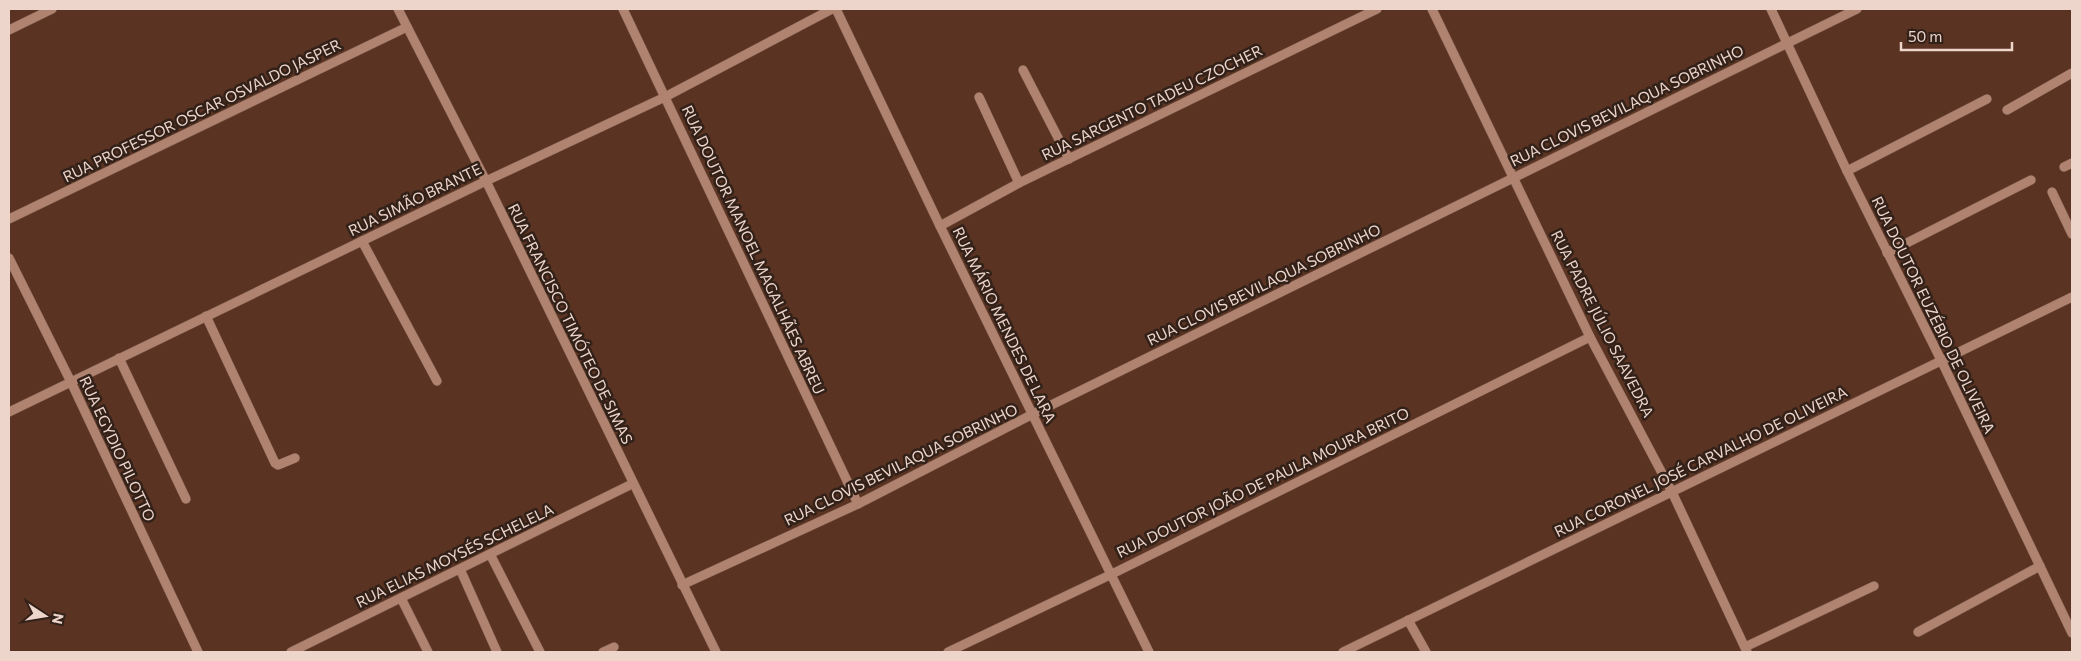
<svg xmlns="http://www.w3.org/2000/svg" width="2081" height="661" font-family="Commissioner,sans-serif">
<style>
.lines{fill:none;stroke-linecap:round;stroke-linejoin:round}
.minor-casing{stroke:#725243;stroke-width:10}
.minor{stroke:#b08370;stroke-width:9}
.labels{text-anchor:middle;stroke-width:5;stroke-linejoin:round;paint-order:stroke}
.street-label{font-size:15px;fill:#eed5cb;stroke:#322119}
</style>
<rect width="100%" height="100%" fill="#5a3322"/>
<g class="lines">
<defs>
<g id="minor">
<polyline points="398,9 486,181 716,652"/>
<polyline points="623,9 858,504"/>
<polyline points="836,9 940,226 1149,652"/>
<polyline points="1432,9 1590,337 1672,492 1747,652"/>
<polyline points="1771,9 1847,171 1941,360 2072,633"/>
<polyline points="9,30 52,9"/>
<polyline points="1023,70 1069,159"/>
<polyline points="979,97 1019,183"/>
<polyline points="2007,110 2072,73"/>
<polyline points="2064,167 2072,163"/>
<polyline points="1847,171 1987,99"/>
<polyline points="2052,192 2072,234"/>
<polyline points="9,219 407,27"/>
<polyline points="940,226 1019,183 1377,9"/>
<polyline points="362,241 437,381"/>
<polyline points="1887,253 2031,180"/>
<polyline points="9,258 71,382 198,652"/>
<polyline points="206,316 275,463 278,465 295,458"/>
<polyline points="119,358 186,499"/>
<polyline points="9,412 486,181 665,97 832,9"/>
<polyline points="490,554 540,652"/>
<polyline points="460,569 497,652"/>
<polyline points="682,585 858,504 1033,414 1857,9"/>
<polyline points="401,598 428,652"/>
<polyline points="1408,620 1426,652"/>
<polyline points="1918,632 2040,566"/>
<polyline points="1745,647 1874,586"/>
<polyline points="291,652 632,484"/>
<polyline points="603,652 614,647"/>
<polyline points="948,652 1112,574 1590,337"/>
<polyline points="1343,652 2072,297"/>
</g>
</defs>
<!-- minor casing -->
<use href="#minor" class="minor-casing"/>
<!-- minor -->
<use href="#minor" class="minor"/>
</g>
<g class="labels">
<!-- street labels -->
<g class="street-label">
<text transform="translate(1152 103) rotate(-26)" y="5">RUA SARGENTO TADEU CZOCHER</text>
<text transform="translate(1627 106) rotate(-26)" y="5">RUA CLOVIS BEVILAQUA SOBRINHO</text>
<text transform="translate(202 111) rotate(-26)" y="5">RUA PROFESSOR OSCAR OSVALDO JASPER</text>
<text transform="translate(415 200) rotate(-26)" y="5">RUA SIMÃO BRANTE</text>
<text transform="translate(753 250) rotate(65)" y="5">RUA DOUTOR MANOEL MAGALHÃES ABREU</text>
<text transform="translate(1264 285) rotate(-26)" y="5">RUA CLOVIS BEVILAQUA SOBRINHO</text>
<text transform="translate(1933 315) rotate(64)" y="5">RUA DOUTOR EUZÉBIO DE OLIVEIRA</text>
<text transform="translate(570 324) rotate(64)" y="5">RUA FRANCISCO TIMÓTEO DE SIMAS</text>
<text transform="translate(1602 324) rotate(63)" y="5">RUA PADRE JÚLIO SAAVEDRA</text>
<text transform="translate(1004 325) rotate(64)" y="5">RUA MÁRIO MENDES DE LARA</text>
<text transform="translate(117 449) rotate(65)" y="5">RUA EGYDIO PILOTTO</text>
<text transform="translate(1701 462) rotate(-26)" y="5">RUA CORONEL JOSÉ CARVALHO DE OLIVEIRA</text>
<text transform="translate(901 465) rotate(-26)" y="5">RUA CLOVIS BEVILAQUA SOBRINHO</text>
<text transform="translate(1263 483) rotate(-26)" y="5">RUA DOUTOR JOÃO DE PAULA MOURA BRITO</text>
<text transform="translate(455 556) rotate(-26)" y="5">RUA ELIAS MOYSÉS SCHELELA</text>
</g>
</g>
<!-- border -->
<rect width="2081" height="661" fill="none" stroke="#eed5cb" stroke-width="20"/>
<!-- north arrow -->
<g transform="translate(45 616) rotate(102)" stroke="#322119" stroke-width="4" paint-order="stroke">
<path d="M0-4L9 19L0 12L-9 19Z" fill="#eed5cb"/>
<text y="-8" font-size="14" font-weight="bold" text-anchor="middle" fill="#eed5cb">N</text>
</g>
<!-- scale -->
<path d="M1901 42v8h111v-8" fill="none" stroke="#eed5cb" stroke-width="2.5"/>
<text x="1908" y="42" font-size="15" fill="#eed5cb" stroke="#322119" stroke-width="4" paint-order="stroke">50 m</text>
</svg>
